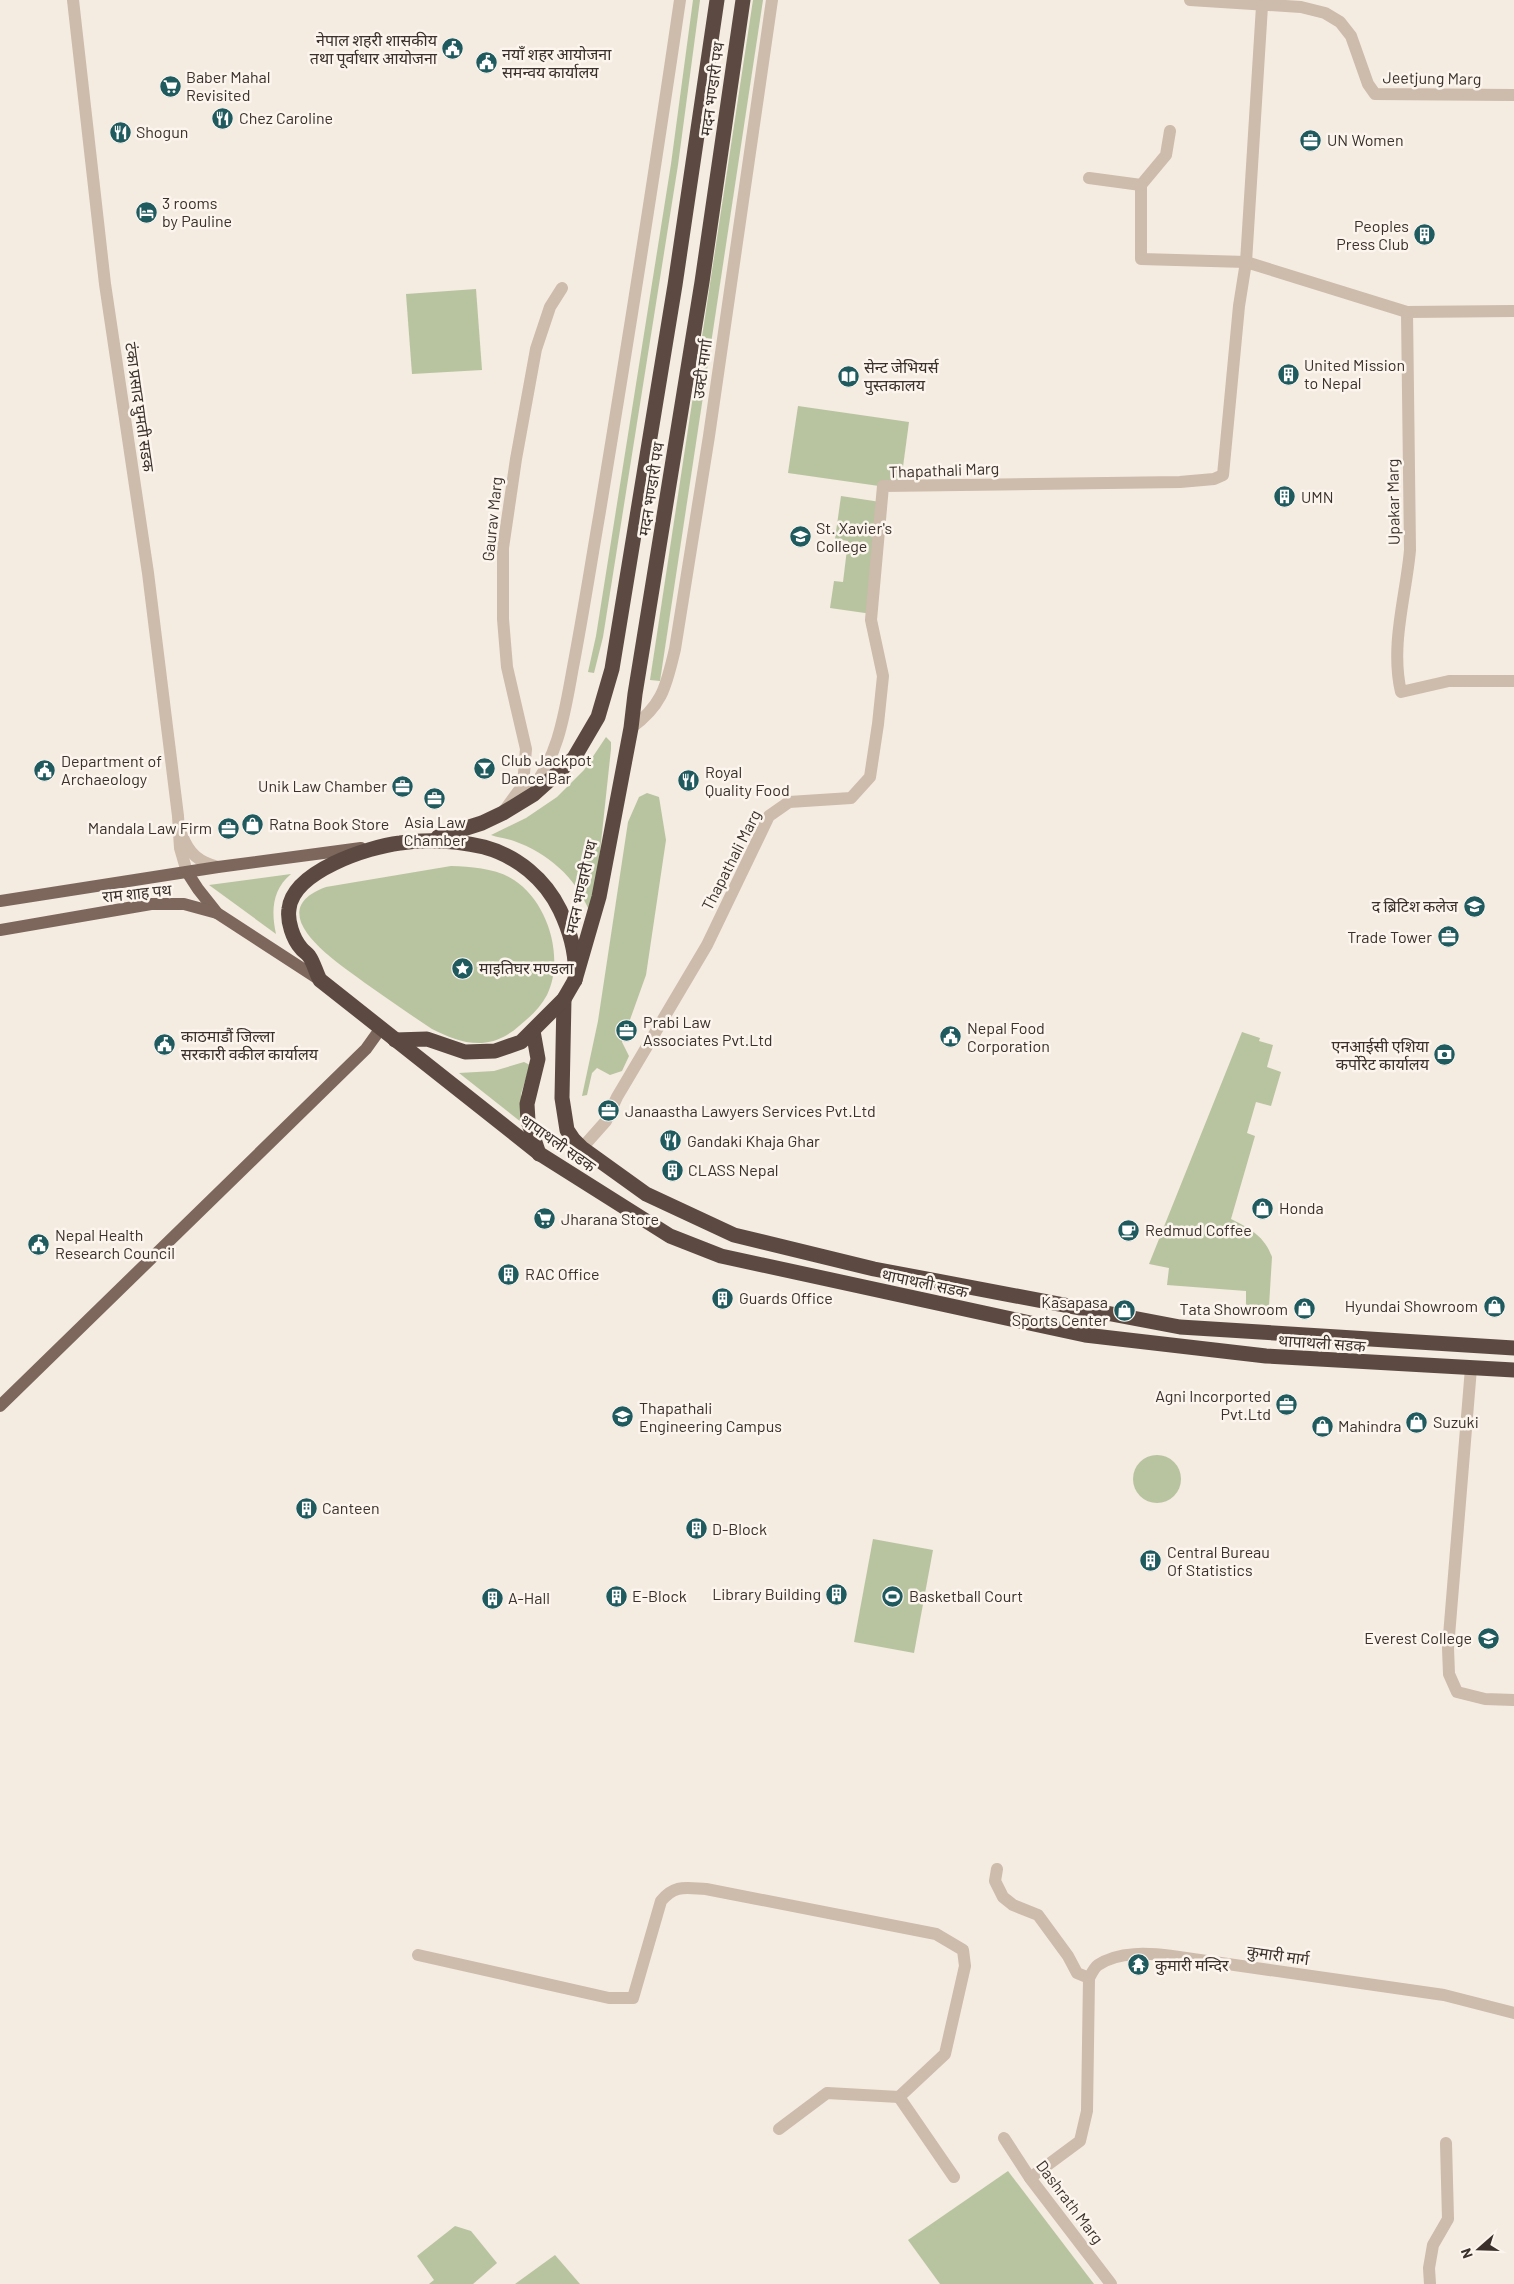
<svg xmlns="http://www.w3.org/2000/svg" width="1514" height="2284" font-family="Barlow,'Noto Sans Devanagari',sans-serif">
<style>
.green{fill:#b8c4a0}
.lines{fill:none;stroke-linecap:round;stroke-linejoin:round}
.minor{stroke:#cdbbac;stroke-width:12}
.major{stroke:#7d675c;stroke-width:12}
.highway{stroke:#5c4a42;stroke-width:15}
.labels{text-anchor:middle;stroke-width:5;stroke-linejoin:round;paint-order:stroke}
.poi-label{font-size:16px;fill:#3b302b;stroke:#fbf5ee;text-anchor:start}
.street-label{font-size:16px;fill:#3b302b;stroke:#fbf5ee}
</style>
<rect width="100%" height="100%" fill="#f4ebe1"/>
<!-- green -->
<g class="green">
<polygon points="693,0 700,0 678,165 603,637 594,673 588,672 596,636 671,164"/>
<polygon points="753,0 763,0 660,681 650,680"/>
<polygon points="476,289 482,370 412,374 406,294"/>
<polygon points="798,406 909,422 900,489 788,473"/>
<polygon points="841,496 887,503 872,614 830,608 834,581 843,582 848,541 835,539"/>
<path d="M606 737 611 742V749L596 889 589 910C575 877 548 853 514 841 506 838 498 838 491 835L526 818 557 797 584 770Z"/>
<polygon points="647,793 659,797 666,840 646,975 622,1042 629,1056 622,1071 610,1075 597,1068 592,1073 587,1095 582,1096 598,1021 628,822 639,797"/>
<path d="M451 866C472 867 496 868 514 880 548 902 565 958 547 995 540 1008 530 1017 519 1026 509 1035 497 1042 482 1043 464 1044 448 1037 432 1029 409 1014 387 998 365 983 338 963 258 912 326 887Z"/>
<path d="M291 874C272 890 271 911 276 934L209 885Z"/>
<path d="M1242 1032 1260 1038 1259 1041 1273 1045 1267 1067 1281 1072 1271 1106 1256 1102 1247 1133 1255 1136 1231 1219C1250 1228 1265 1237 1272 1257L1269 1306 1246 1305V1291L1167 1285 1169 1268 1149 1264Z"/>
<polygon points="524,1062 530,1065 521,1094 521,1122 459,1073 494,1071"/>
<circle cx="1157" cy="1479" r="24"/>
<polygon points="873,1539 933,1550 914,1653 854,1642"/>
<polygon points="1008,2171 1094,2284 940,2284 908,2240"/>
<polygon points="455,2226 471,2231 497,2263 473,2284 429,2284 434,2280 417,2256"/>
<polygon points="555,2255 580,2284 515,2284"/>
</g>
<g class="lines">
<!-- minor -->
<g class="minor">
<polyline points="73,0 105,284 148,573 178,816 180,848 187,872"/>
<polyline points="1190,0 1301,7 1325,13 1340,22 1351,36 1368,84 1375,94 1514,95"/>
<polyline points="1170,131 1166,155 1141,185 1141,259 1246,262 1407,312 1514,311"/>
<polyline points="1089,178 1141,185"/>
<path d="M1407 312 1410 550C1406 596 1390 645 1401 692L1449 681H1514"/>
<path d="M631 728C663 705 666 686 675 649L709 436 772 0"/>
<path d="M529 792C559 758 565 710 573 667 583 615 591 563 600 511 628 341 655 171 680 0"/>
<polyline points="504,811 523,785 526,749 507,667 503,619 503,548 516,459 536,349 550,307 562,288"/>
<path d="M182 835C189 854 199 862 218 867"/>
<polyline points="582,1148 606,1121 617,1097 707,945 769,816 789,802 851,798 870,777 878,724 883,676 871,620 883,486 1180,482 1214,479 1223,475 1239,306 1246,262 1262,6"/>
<polyline points="1471,1368 1448,1648 1449,1674 1457,1692 1485,1699 1514,1700"/>
<polyline points="997,1869 995,1881 1003,1897 1013,1905 1038,1915 1068,1956 1077,1973 1089,1978"/>
<path d="M418 1955 609 1998H633L661 1901C675 1884 686 1888 706 1889L936 1934 963 1950 965 1966 945 2054 899 2097 954 2177"/>
<polyline points="779,2129 827,2093 899,2097"/>
<polyline points="1004,2138 1030,2178 1111,2284"/>
<path d="M1030 2178 1080 2141 1087 2111 1089 1978C1092 1973 1094 1968 1098 1965 1119 1951 1149 1953 1172 1956L1444 1995 1514 2013"/>
<polyline points="1430,2284 1429,2268 1433,2245 1448,2219 1446,2143"/>
</g>
<!-- major -->
<g class="major">
<polyline points="187,872 198,889 217,913 320,980"/>
<polyline points="0,901 218,867 361,848"/>
<polyline points="0,930 151,904 184,904 217,913"/>
<polyline points="0,1406 366,1049 381,1028"/>
</g>
<!-- highway -->
<g class="highway">
<polyline points="438,837 482,823 503,813 534,794 574,758 598,717 612,669 675,285 717,0"/>
<path d="M575 980C577 957 570 931 560 910 545 879 517 856 484 847 458 841 427 839 400 843 368 847 293 871 289 909 287 921 293 939 301 948 303 951 307 953 309 956 314 963 316 973 320 980L540 1154 670 1236 721 1256 1085 1335 1266 1356 1514 1370"/>
<polyline points="564,999 562,1098 567,1130 573,1139 582,1148 646,1194 734,1235 874,1269 1180,1327 1514,1348"/>
<polyline points="533,1031 538,1059 527,1104 528,1121 539,1154"/>
<polyline points="395,1040 427,1039 465,1052 495,1051 521,1042 564,999 575,980 599,897 631,728 635,694 702,282 743,0"/>
</g>
</g>
<!-- icons -->
<defs>
<symbol id="civic-disc" viewBox="-11 -11 22 22"><circle r="9.5" fill="#1f5a5e" stroke="#fbf5ee"/><path d="M-.6-6.5H3V-4.5H.6V-3L4-1V1h2V6H-6V1h2V-1L-.6-3ZM-1.2 2.5V6h2.4V2.5Z" fill="#fff"/></symbol>
<symbol id="supermarket-disc" viewBox="-11 -11 22 22"><circle r="9.5" fill="#1f5a5e" stroke="#fbf5ee"/><path d="M-6-5.5h2.5l.6 2H6L4.5 2H-2.5L-4.4-4H-6ZM-1.5 3.2a1.3 1.3 0 1 0 .1 0ZM3 3.2a1.3 1.3 0 1 0 .1 0Z" fill="#fff"/></symbol>
<symbol id="restaurant-disc" viewBox="-11 -11 22 22"><circle r="9.5" fill="#1f5a5e" stroke="#fbf5ee"/><path d="M-5-6h1v4h1v-4h1v4h1v-4h1v5L-1.5 .5V6h-2V.5L-5-1ZM5-6V6H3V1.5H1.5Q1.5-4 5-6Z" fill="#fff"/></symbol>
<symbol id="office-disc" viewBox="-11 -11 22 22"><circle r="9.5" fill="#1f5a5e" stroke="#fbf5ee"/><path d="M-6-3h4V-5.5h4V-3h4V5H-6ZM-1-4.5V-3h2v-1.5ZM-6 0V1H6V0Z" fill="#fff"/></symbol>
<symbol id="hotel-disc" viewBox="-11 -11 22 22"><circle r="9.5" fill="#1f5a5e" stroke="#fbf5ee"/><path d="M-6-4.5h1.5V1H6V5H4.5V3h-9V5H-6ZM-4 0a1.8 1.8 0 1 1 3.6 0ZM.5 0V-2.5h3Q6-2.5 6 0Z" fill="#fff"/></symbol>
<symbol id="building-disc" viewBox="-11 -11 22 22"><circle r="9.5" fill="#1f5a5e" stroke="#fbf5ee"/><path d="M-4-6H4V6H1V3H-1V6H-4ZM-2.5-4.3h1.7v1.8h-1.7ZM.8-4.3h1.7v1.8H.8ZM-2.5-1h1.7V.8h-1.7ZM.8-1h1.7V.8H.8Z" fill="#fff"/></symbol>
<symbol id="library-disc" viewBox="-11 -11 22 22"><circle r="9.5" fill="#1f5a5e" stroke="#fbf5ee"/><path d="M-6-4Q-3-5.5-.7-3.5V5Q-3 3-6 4ZM6-4Q3-5.5 .7-3.5V5Q3 3 6 4Z" fill="#fff"/></symbol>
<symbol id="university-disc" viewBox="-11 -11 22 22"><circle r="9.5" fill="#1f5a5e" stroke="#fbf5ee"/><path d="M0-5L7-2L0 1L-7-2ZM-4 1L0 2.5L4 1V4Q0 6-4 4Z" fill="#fff"/></symbol>
<symbol id="bar-disc" viewBox="-11 -11 22 22"><circle r="9.5" fill="#1f5a5e" stroke="#fbf5ee"/><path d="M-6-5H6L.8 .8V4.5H3.5V6h-7V4.5H-.8V.8Z" fill="#fff"/></symbol>
<symbol id="shop-disc" viewBox="-11 -11 22 22"><circle r="9.5" fill="#1f5a5e" stroke="#fbf5ee"/><path d="M-5-2.5h2.3a2.7 3.5 0 0 1 5.4 0H5L5.5 6h-11ZM-1.5-2.5h3a1.5 2.3 0 0 0-3 0Z" fill="#fff"/></symbol>
<symbol id="school-disc" viewBox="-11 -11 22 22"><circle r="9.5" fill="#1f5a5e" stroke="#fbf5ee"/><path d="M0-5L7-2L0 1L-7-2ZM-4 1L0 2.5L4 1V4Q0 6-4 4Z" fill="#fff"/></symbol>
<symbol id="sight-disc" viewBox="-11 -11 22 22"><circle r="9.5" fill="#1f5a5e" stroke="#fbf5ee"/><path d="M0-6L1.8-2.2L6-1.7L2.9 1.2L3.7 5.4L0 3.3L-3.7 5.4L-2.9 1.2L-6-1.7L-1.8-2.2Z" fill="#fff"/></symbol>
<symbol id="bank-disc" viewBox="-11 -11 22 22"><circle r="9.5" fill="#1f5a5e" stroke="#fbf5ee"/><path d="M-6-4H6V4H-6ZM0-2.3a2.3 2.3 0 1 0 0 4.6a2.3 2.3 0 1 0 0-4.6Z" fill="#fff"/></symbol>
<symbol id="cafe-disc" viewBox="-11 -11 22 22"><circle r="9.5" fill="#1f5a5e" stroke="#fbf5ee"/><path d="M-5.5-4.5H6V0H3Q3 3.5 0 3.5H-2.5Q-5.5 3.5-5.5 0ZM3-3.2v2h1.7v-2ZM-6 4.5H4V6H-6Z" fill="#fff"/></symbol>
<symbol id="stadium-disc" viewBox="-11 -11 22 22"><circle r="9.5" fill="#1f5a5e" stroke="#fbf5ee"/><path d="M0-5a6.5 5 0 1 0 0 10a6.5 5 0 1 0 0-10ZM-3.5-1.8h7v3.6h-7Z" fill="#fff"/></symbol>
<symbol id="temple-disc" viewBox="-11 -11 22 22"><circle r="9.5" fill="#1f5a5e" stroke="#fbf5ee"/><path d="M0-6L5-2H3V0L6.5 2.5H4V6H1.5V3h-3V6H-4V2.5H-6.5L-3 0V-2H-5Z" fill="#fff"/></symbol>
</defs>
<g fill-rule="evenodd">
<use href="#civic-disc" x="440" y="36" width="25" height="25"/>
<use href="#civic-disc" x="474" y="50" width="25" height="25"/>
<use href="#supermarket-disc" x="158" y="74" width="25" height="25"/>
<use href="#restaurant-disc" x="210" y="106" width="25" height="25"/>
<use href="#restaurant-disc" x="108" y="120" width="25" height="25"/>
<use href="#office-disc" x="1298" y="128" width="25" height="25"/>
<use href="#hotel-disc" x="134" y="200" width="25" height="25"/>
<use href="#building-disc" x="1412" y="222" width="25" height="25"/>
<use href="#building-disc" x="1276" y="362" width="25" height="25"/>
<use href="#library-disc" x="836" y="364" width="25" height="25"/>
<use href="#building-disc" x="1272" y="484" width="25" height="25"/>
<use href="#university-disc" x="788" y="524" width="25" height="25"/>
<use href="#bar-disc" x="472" y="756" width="25" height="25"/>
<use href="#civic-disc" x="32" y="758" width="25" height="25"/>
<use href="#restaurant-disc" x="676" y="768" width="25" height="25"/>
<use href="#office-disc" x="390" y="774" width="25" height="25"/>
<use href="#office-disc" x="422" y="786" width="25" height="25"/>
<use href="#shop-disc" x="240" y="812" width="25" height="25"/>
<use href="#office-disc" x="216" y="816" width="25" height="25"/>
<use href="#school-disc" x="1462" y="894" width="25" height="25"/>
<use href="#office-disc" x="1436" y="924" width="25" height="25"/>
<use href="#sight-disc" x="450" y="956" width="25" height="25"/>
<use href="#office-disc" x="614" y="1018" width="25" height="25"/>
<use href="#civic-disc" x="938" y="1024" width="25" height="25"/>
<use href="#civic-disc" x="152" y="1032" width="25" height="25"/>
<use href="#bank-disc" x="1432" y="1042" width="25" height="25"/>
<use href="#office-disc" x="596" y="1098" width="25" height="25"/>
<use href="#restaurant-disc" x="658" y="1128" width="25" height="25"/>
<use href="#building-disc" x="660" y="1158" width="25" height="25"/>
<use href="#shop-disc" x="1250" y="1196" width="25" height="25"/>
<use href="#supermarket-disc" x="532" y="1206" width="25" height="25"/>
<use href="#cafe-disc" x="1116" y="1218" width="25" height="25"/>
<use href="#civic-disc" x="26" y="1232" width="25" height="25"/>
<use href="#building-disc" x="496" y="1262" width="25" height="25"/>
<use href="#building-disc" x="710" y="1286" width="25" height="25"/>
<use href="#shop-disc" x="1482" y="1294" width="25" height="25"/>
<use href="#shop-disc" x="1292" y="1296" width="25" height="25"/>
<use href="#shop-disc" x="1112" y="1298" width="25" height="25"/>
<use href="#office-disc" x="1274" y="1392" width="25" height="25"/>
<use href="#university-disc" x="610" y="1404" width="25" height="25"/>
<use href="#shop-disc" x="1404" y="1410" width="25" height="25"/>
<use href="#shop-disc" x="1310" y="1414" width="25" height="25"/>
<use href="#building-disc" x="294" y="1496" width="25" height="25"/>
<use href="#building-disc" x="684" y="1516" width="25" height="25"/>
<use href="#building-disc" x="1138" y="1548" width="25" height="25"/>
<use href="#building-disc" x="824" y="1582" width="25" height="25"/>
<use href="#building-disc" x="604" y="1584" width="25" height="25"/>
<use href="#stadium-disc" x="880" y="1584" width="25" height="25"/>
<use href="#building-disc" x="480" y="1586" width="25" height="25"/>
<use href="#university-disc" x="1476" y="1626" width="25" height="25"/>
<use href="#temple-disc" x="1126" y="1952" width="25" height="25"/>
</g>
<g class="labels">
<!-- poi labels -->
<g class="poi-label">
<text x="437" y="46" text-anchor="end">नेपाल शहरी शासकीय<tspan x="437" dy="18">तथा पूर्वाधार आयोजना</tspan></text>
<text x="502" y="60">नयाँ शहर आयोजना<tspan x="502" dy="18">समन्वय कार्यालय</tspan></text>
<text x="186" y="83">Baber Mahal<tspan x="186" dy="18">Revisited</tspan></text>
<text x="239" y="124">Chez Caroline</text>
<text x="136" y="138">Shogun</text>
<text x="1327" y="146">UN Women</text>
<text x="162" y="209">3 rooms<tspan x="162" dy="18">by Pauline</tspan></text>
<text x="1409" y="232" text-anchor="end">Peoples<tspan x="1409" dy="18">Press Club</tspan></text>
<text x="1304" y="371">United Mission<tspan x="1304" dy="18">to Nepal</tspan></text>
<text x="864" y="373">सेन्ट जेभियर्स<tspan x="864" dy="18">पुस्तकालय</tspan></text>
<text x="1301" y="503">UMN</text>
<text x="816" y="534">St. Xavier's<tspan x="816" dy="18">College</tspan></text>
<text x="501" y="766">Club Jackpot<tspan x="501" dy="18">Dance Bar</tspan></text>
<text x="61" y="767">Department of<tspan x="61" dy="18">Archaeology</tspan></text>
<text x="705" y="778">Royal<tspan x="705" dy="18">Quality Food</tspan></text>
<text x="387" y="792" text-anchor="end">Unik Law Chamber</text>
<text x="435" y="828" text-anchor="middle">Asia Law<tspan x="435" dy="18">Chamber</tspan></text>
<text x="269" y="830">Ratna Book Store</text>
<text x="212" y="834" text-anchor="end">Mandala Law Firm</text>
<text x="1458" y="912" text-anchor="end">द ब्रिटिश कलेज</text>
<text x="1432" y="943" text-anchor="end">Trade Tower</text>
<text x="479" y="974">माइतिघर मण्डला</text>
<text x="643" y="1028">Prabi Law<tspan x="643" dy="18">Associates Pvt.Ltd</tspan></text>
<text x="967" y="1034">Nepal Food<tspan x="967" dy="18">Corporation</tspan></text>
<text x="181" y="1042">काठमाडौं जिल्ला<tspan x="181" dy="18">सरकारी वकील कार्यालय</tspan></text>
<text x="1429" y="1052" text-anchor="end">एनआईसी एशिया<tspan x="1429" dy="18">कर्पोरेट कार्यालय</tspan></text>
<text x="625" y="1117">Janaastha Lawyers Services Pvt.Ltd</text>
<text x="687" y="1147">Gandaki Khaja Ghar</text>
<text x="688" y="1176">CLASS Nepal</text>
<text x="1279" y="1214">Honda</text>
<text x="561" y="1225">Jharana Store</text>
<text x="1145" y="1236">Redmud Coffee</text>
<text x="55" y="1241">Nepal Health<tspan x="55" dy="18">Research Council</tspan></text>
<text x="525" y="1280">RAC Office</text>
<text x="739" y="1304">Guards Office</text>
<text x="1108" y="1308" text-anchor="end">Kasapasa<tspan x="1108" dy="18">Sports Center</tspan></text>
<text x="1478" y="1312" text-anchor="end">Hyundai Showroom</text>
<text x="1288" y="1315" text-anchor="end">Tata Showroom</text>
<text x="1271" y="1402" text-anchor="end">Agni Incorported<tspan x="1271" dy="18">Pvt.Ltd</tspan></text>
<text x="639" y="1414">Thapathali<tspan x="639" dy="18">Engineering Campus</tspan></text>
<text x="1433" y="1428">Suzuki</text>
<text x="1338" y="1432">Mahindra</text>
<text x="322" y="1514">Canteen</text>
<text x="712" y="1535">D-Block</text>
<text x="1167" y="1558">Central Bureau<tspan x="1167" dy="18">Of Statistics</tspan></text>
<text x="821" y="1600" text-anchor="end">Library Building</text>
<text x="632" y="1602">E-Block</text>
<text x="909" y="1602">Basketball Court</text>
<text x="508" y="1604">A-Hall</text>
<text x="1472" y="1644" text-anchor="end">Everest College</text>
<text x="1155" y="1971">कुमारी मन्दिर</text>
</g>
<!-- street labels -->
<g class="street-label">
<text transform="translate(1432 78) rotate(1)" y="6">Jeetjung Marg</text>
<text transform="translate(712 89) rotate(-82)" y="6">मदन भण्डारी पथ</text>
<text transform="translate(702 369) rotate(-82)" y="6">उक्टी मार्गा</text>
<text transform="translate(140 407) rotate(82)" y="6">टंका प्रसाद घुमती सडक</text>
<text transform="translate(944 470) rotate(-2)" y="6">Thapathali Marg</text>
<text transform="translate(651 489) rotate(-81)" y="6">मदन भण्डारी पथ</text>
<text transform="translate(1393 502) rotate(-91)" y="6">Upakar Marg</text>
<text transform="translate(492 519) rotate(-84)" y="6">Gaurav Marg</text>
<text transform="translate(731 860) rotate(-63)" y="6">Thapathali Marg</text>
<text transform="translate(581 887) rotate(-77)" y="6">मदन भण्डारी पथ</text>
<text transform="translate(137 893) rotate(-6)" y="6">राम शाह पथ</text>
<text transform="translate(558 1143) rotate(35)" y="6">थापाथली सडक</text>
<text transform="translate(925 1283) rotate(12)" y="6">थापाथली सडक</text>
<text transform="translate(1322 1343) rotate(4)" y="6">थापाथली सडक</text>
<text transform="translate(1278 1955) rotate(8)" y="6">कुमारी मार्ग</text>
<text transform="translate(1070 2202) rotate(53)" y="6">Dashrath Marg</text>
</g>
</g>
<!-- north arrow -->
<g transform="translate(1479 2249) rotate(250)" stroke="#fbf5ee" stroke-width="4" paint-order="stroke">
<path d="M0-4L9 19L0 12L-9 19Z" fill="#3b302b"/>
<text y="-8" font-size="14" font-weight="bold" text-anchor="middle" fill="#3b302b">N</text>
</g>
</svg>
